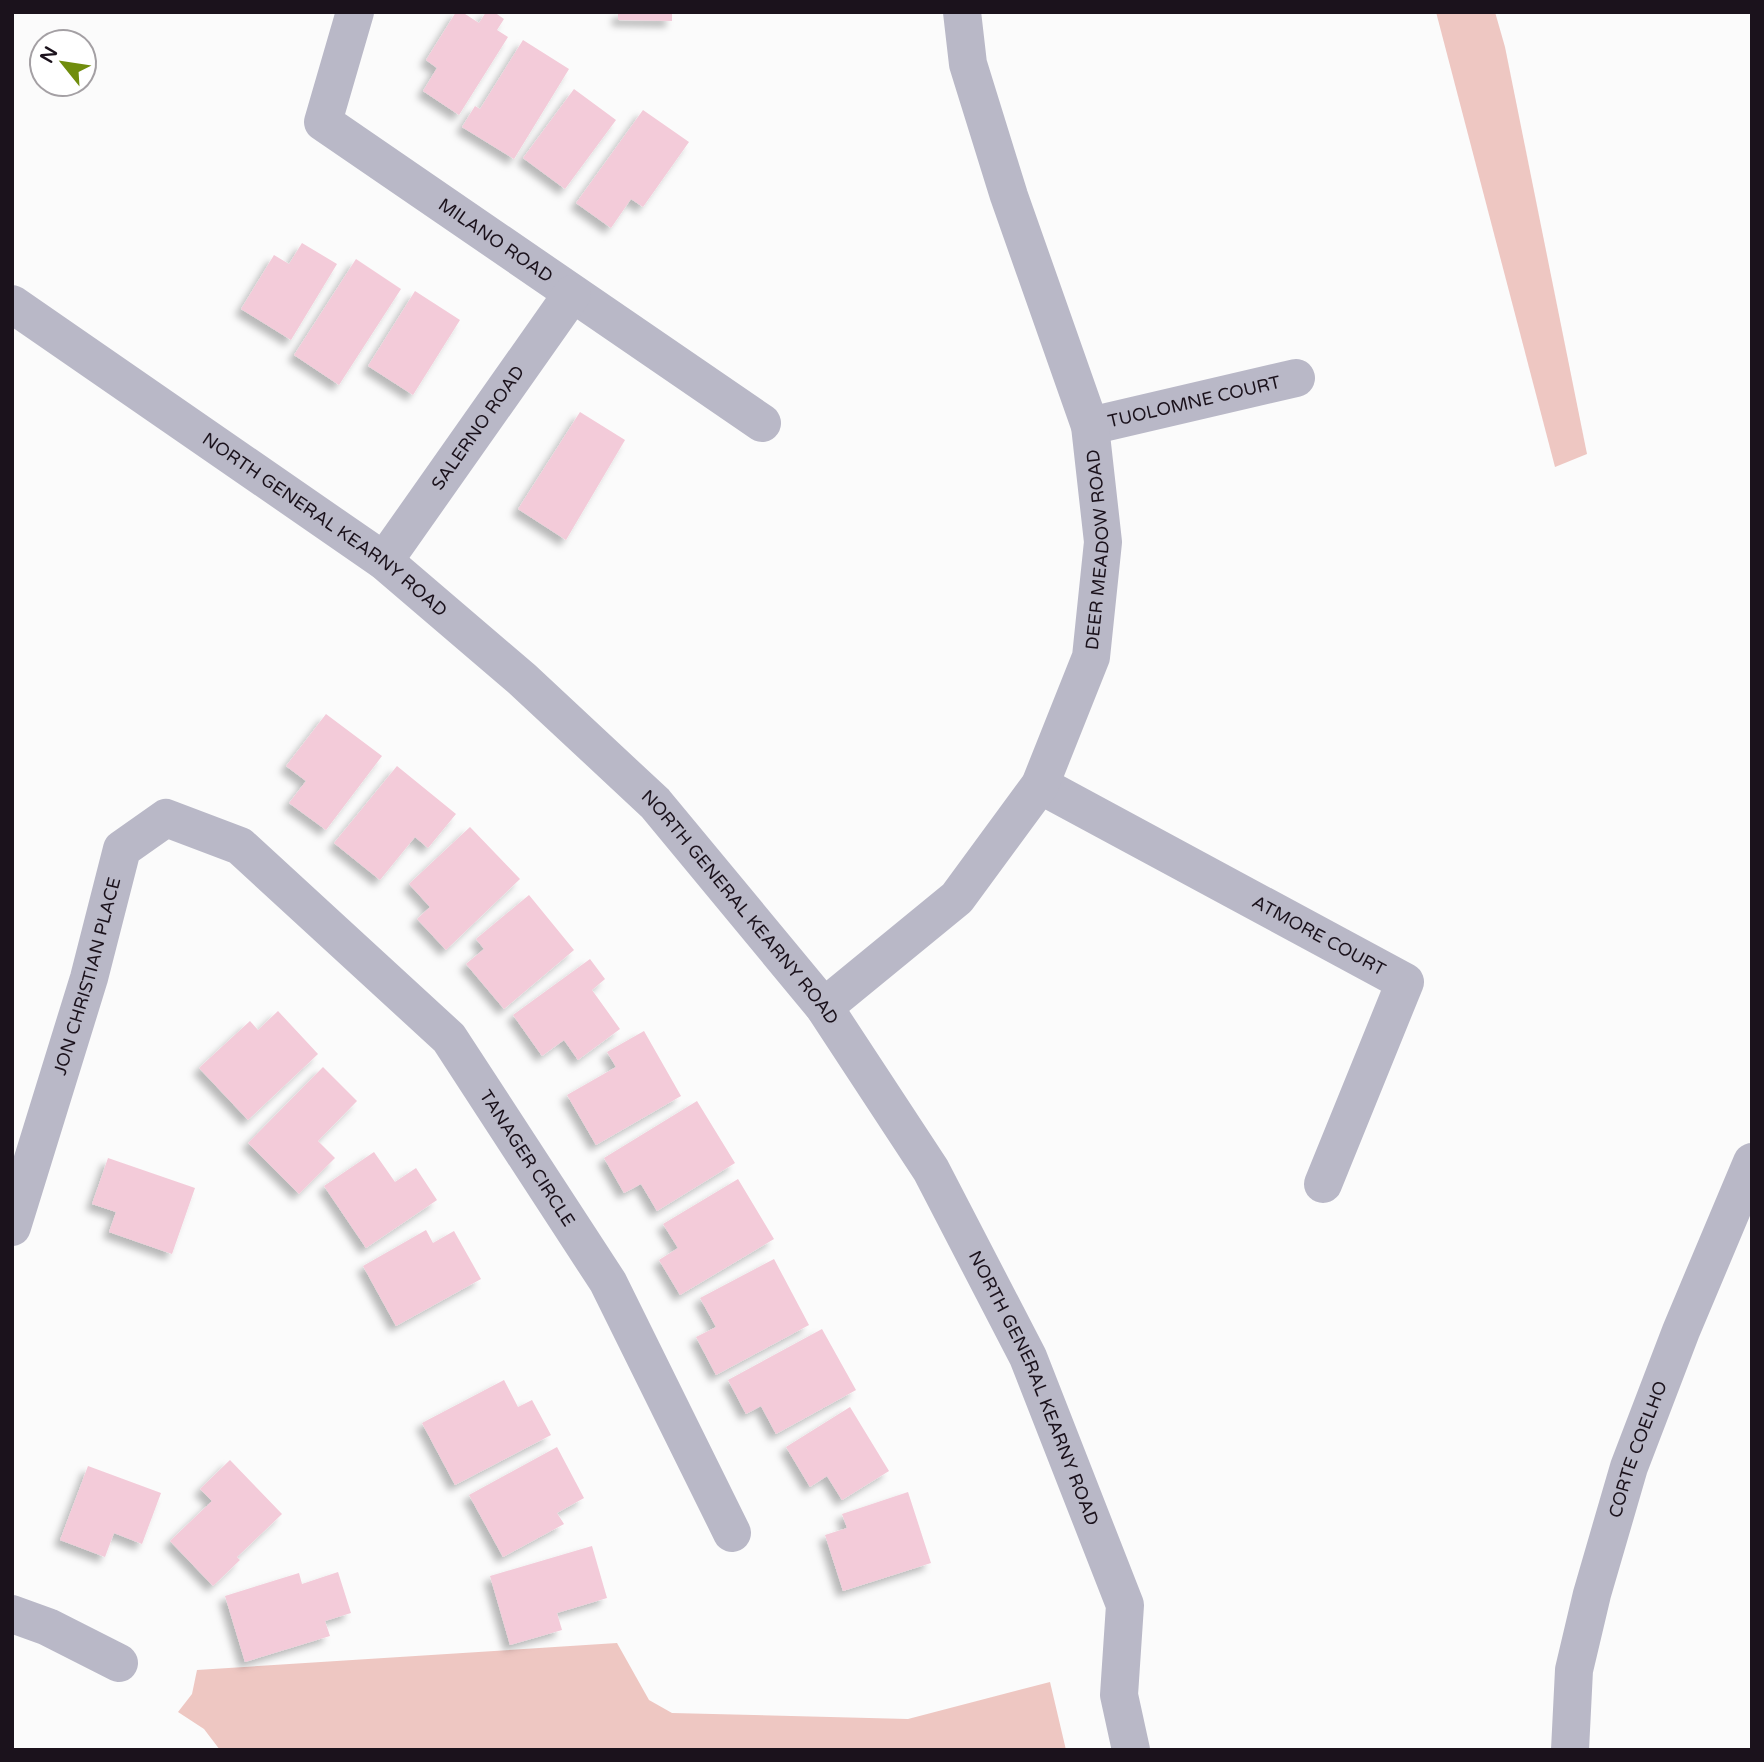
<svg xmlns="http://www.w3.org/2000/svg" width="1764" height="1762" font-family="'Varela Round',sans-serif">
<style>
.green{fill:#eec7c2}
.building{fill:#f3cbd9;filter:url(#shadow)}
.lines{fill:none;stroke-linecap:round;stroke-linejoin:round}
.street{stroke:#b9b8c7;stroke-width:38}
.labels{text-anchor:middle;stroke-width:6;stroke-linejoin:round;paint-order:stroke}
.street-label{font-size:18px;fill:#1b121c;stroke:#fff}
</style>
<defs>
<filter id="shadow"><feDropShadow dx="-6" dy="6" stdDeviation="3.5" flood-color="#0004"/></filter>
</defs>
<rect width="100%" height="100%" fill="#fbfbfb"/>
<!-- green -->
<g class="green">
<polygon points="1436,12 1495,12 1505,47 1587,454 1555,467"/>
<polygon points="617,1643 649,1700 672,1713 908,1719 1050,1682 1066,1750 220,1750 204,1729 178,1712 192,1694 197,1670"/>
</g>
<!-- building -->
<g class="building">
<polygon points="456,12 462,12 479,23 486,12 494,12 504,19 497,30 508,37 459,115 423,91 437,68 426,60"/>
<polygon points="618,12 672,12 672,21 618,20"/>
<polygon points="523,40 569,69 514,159 462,127 475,106 480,109"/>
<polygon points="574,89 616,120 565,189 523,158"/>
<polygon points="643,110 689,142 643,207 631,199 611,228 576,203"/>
<polygon points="302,243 337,264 291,340 241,309 274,255 289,264"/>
<polygon points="356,259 401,289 339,385 294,355"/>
<polygon points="415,291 460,320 413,395 368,366"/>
<polygon points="580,412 625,440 566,540 518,509"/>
<polygon points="326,714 382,756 326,830 289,803 306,781 286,766"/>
<polygon points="397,766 456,814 428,848 415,837 380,880 334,843"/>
<polygon points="470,827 520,879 446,950 417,919 430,907 409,884"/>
<polygon points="529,895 574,950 504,1009 466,964 484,949 476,939"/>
<polygon points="590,959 605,979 592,990 620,1029 578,1060 564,1040 542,1056 513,1015"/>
<polygon points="278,1011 318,1054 248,1120 199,1068 250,1021 258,1030"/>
<polygon points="644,1031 681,1096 596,1145 567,1095 616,1067 607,1052"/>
<polygon points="323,1067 357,1101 318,1141 335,1158 299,1194 248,1143"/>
<polygon points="697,1101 735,1163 657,1211 641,1184 624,1193 604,1158"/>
<polygon points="374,1152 395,1182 416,1168 437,1200 366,1248 324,1186"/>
<polygon points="108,1158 195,1188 172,1254 109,1232 116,1212 92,1204"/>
<polygon points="738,1179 774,1239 680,1295 659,1260 678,1248 663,1224"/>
<polygon points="426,1230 433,1243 454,1231 481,1279 396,1326 363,1266"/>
<polygon points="774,1259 809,1325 716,1375 696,1337 716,1327 700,1298"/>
<polygon points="822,1329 856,1390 776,1434 761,1406 746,1414 728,1380"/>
<polygon points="504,1380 518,1407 532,1400 551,1435 455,1485 422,1423"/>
<polygon points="850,1407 889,1471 842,1500 827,1476 810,1487 786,1447"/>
<polygon points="557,1447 584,1498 557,1513 564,1524 503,1557 469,1495"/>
<polygon points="230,1460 282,1514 237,1557 240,1560 213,1586 170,1541 212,1501 200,1489"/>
<polygon points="88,1466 161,1493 142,1544 114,1533 105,1557 60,1540"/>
<polygon points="908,1492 931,1563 843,1591 825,1535 847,1528 842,1514"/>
<polygon points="592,1546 607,1598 557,1613 562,1630 510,1645 490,1576"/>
<polygon points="338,1572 351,1613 325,1621 330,1636 245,1662 225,1596 299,1573 302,1584"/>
</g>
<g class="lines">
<!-- street -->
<g class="street">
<path id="s1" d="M355 12 323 122 762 423"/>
<path id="s2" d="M12 304 384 561 522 679 655 803 824 1007 931 1170 1028 1357 1125 1605 1119 1695 1131 1750"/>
<path id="s3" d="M1090 426 1296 378"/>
<path id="s4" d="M384 561 572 294"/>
<path id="s5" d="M1040 785 1405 982 1323 1184"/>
<path id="s6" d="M824 1007 957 898 1040 785 1091 657 1103 542 1090 426 1009 196 968 64 962 12"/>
<path id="s7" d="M12 1227 89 978 122 849 166 818 240 846 449 1038 608 1282 732 1533"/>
<polyline points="12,1614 48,1627 119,1663"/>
<path id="s8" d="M1570 1750 1574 1670 1592 1594 1629 1467 1681 1331 1752 1162"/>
</g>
</g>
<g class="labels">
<!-- street labels -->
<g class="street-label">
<text dy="6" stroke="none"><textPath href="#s1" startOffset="324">MILANO ROAD</textPath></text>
<text dy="6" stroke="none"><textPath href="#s3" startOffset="107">TUOLOMNE COURT</textPath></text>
<text dy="6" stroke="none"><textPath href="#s4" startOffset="163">SALERNO ROAD</textPath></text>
<text dy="6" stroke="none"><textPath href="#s2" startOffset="383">NORTH GENERAL KEARNY ROAD</textPath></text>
<text dy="6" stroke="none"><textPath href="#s6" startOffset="558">DEER MEADOW ROAD</textPath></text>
<text dy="6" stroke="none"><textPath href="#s2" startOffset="950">NORTH GENERAL KEARNY ROAD</textPath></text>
<text dy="6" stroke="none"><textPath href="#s5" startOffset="317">ATMORE COURT</textPath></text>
<text dy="6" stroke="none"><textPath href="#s7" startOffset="262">JON CHRISTIAN PLACE</textPath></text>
<text dy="6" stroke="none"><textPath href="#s7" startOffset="954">TANAGER CIRCLE</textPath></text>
<text dy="6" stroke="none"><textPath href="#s2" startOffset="1517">NORTH GENERAL KEARNY ROAD</textPath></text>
<text dy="6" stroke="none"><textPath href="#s8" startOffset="310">CORTE COELHO</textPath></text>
</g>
</g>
<!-- border -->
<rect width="1764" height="1762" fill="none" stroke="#1b121c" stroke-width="28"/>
<!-- north arrow -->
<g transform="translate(63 63) rotate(300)"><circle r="33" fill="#ffffff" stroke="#a4a0a4" stroke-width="2"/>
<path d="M0-5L12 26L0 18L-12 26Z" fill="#708d0d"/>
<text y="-10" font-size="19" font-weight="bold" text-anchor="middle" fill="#1b121c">N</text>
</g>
</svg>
